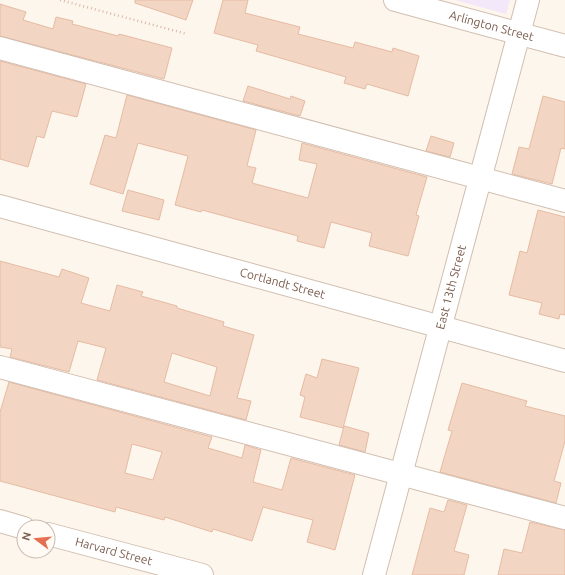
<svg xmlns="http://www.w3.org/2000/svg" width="565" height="575" font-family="Ubuntu,sans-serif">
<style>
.education{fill:#f3e8fa}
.building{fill:#f3d5c3;stroke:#e6bba3;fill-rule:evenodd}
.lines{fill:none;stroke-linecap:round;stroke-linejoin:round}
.minor-casing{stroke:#d1beb0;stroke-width:24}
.path{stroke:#d9b8a5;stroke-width:2.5;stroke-dasharray:1 3;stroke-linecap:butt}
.minor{stroke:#fff;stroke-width:22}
.labels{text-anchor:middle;stroke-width:3.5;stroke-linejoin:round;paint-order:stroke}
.street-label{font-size:12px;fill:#7a5c4d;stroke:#fffaf3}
</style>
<rect width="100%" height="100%" fill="#fdf6ec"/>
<!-- education -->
<polygon class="education" points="455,0 510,0 506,14"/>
<!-- building -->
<g class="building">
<polygon points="135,0 193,0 186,20 135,3"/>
<polygon points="223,0 248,0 245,13 300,27 298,34 353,48 355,42 392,52 393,48 419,56 408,96 367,84 365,89 344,83 346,77 256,51 258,45 214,33"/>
<polygon points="0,4 26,12 23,20 53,29 56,17 73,21 72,24 118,36 119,34 172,48 164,79 0,36"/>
<polygon points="0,61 86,84 77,117 52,111 44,138 37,136 28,167 0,159"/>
<polygon points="248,86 290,99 291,96 305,101 300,116 243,101"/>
<polygon points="127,95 256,130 247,166 256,168 252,183 308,198 317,164 299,160 302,143 427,177 416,215 419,216 408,256 369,246 372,233 331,222 324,248 297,241 298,236 202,210 201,212 175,205 188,156 138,143 123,194 90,184 105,135 116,138"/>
<polygon points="543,96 565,102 565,149 561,148 552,184 512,174 519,147 529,149"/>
<polygon points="431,136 454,143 450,157 426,151"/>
<polygon points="128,190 164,200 159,220 122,211"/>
<polygon points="538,210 565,217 565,315 560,314 559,319 539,314 542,303 509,295 520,251 527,253"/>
<path d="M0 261 59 277 62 269 89 278 81 303 110 311 117 285 143 292 141 296 177 306V308L224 322 223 326 254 335 237 398 251 401 246 420 97 380 106 348 78 341 69 372 10 357 12 349 0 347ZM172 353 217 367 210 396 164 382Z"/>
<polygon points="322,359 359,368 343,428 300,417 305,397 300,395 306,374 317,378"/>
<path d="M9 382 212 437 208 448 242 458 245 445 261 450 253 482 282 490 291 458 355 475 335 550 307 542 313 520 263 507 252 541 213 529 212 532 165 517 164 520 116 507 115 512 0 481V412ZM132 444 162 452 153 480 125 473Z"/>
<polygon points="462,383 527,401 525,406 565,416 565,441 554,481 561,483 556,503 440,472 452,431 448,430"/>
<polygon points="344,426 369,433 365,452 339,445"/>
<polygon points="448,500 467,505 454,551 469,555 464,575 412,575 430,508 444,512"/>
<polygon points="530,522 565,530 565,575 498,575 504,549 522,553"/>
</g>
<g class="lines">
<defs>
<g id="minor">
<path id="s1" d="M395 0 565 46"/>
<polyline points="0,48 565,201"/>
<path id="s2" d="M0 206 565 361"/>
<polyline points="0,367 565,518"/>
<polyline points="0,521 24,528"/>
<path id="s3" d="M48 534 202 575"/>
<path id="s4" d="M374 575 528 0"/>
</g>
</defs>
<!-- minor casing -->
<use href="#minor" class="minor-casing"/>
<!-- path -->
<polyline class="path" points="60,0 187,34"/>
<!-- minor -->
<use href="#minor" class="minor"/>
</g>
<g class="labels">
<!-- street labels -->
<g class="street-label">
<text dy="4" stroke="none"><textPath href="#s1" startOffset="100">Arlington Street</textPath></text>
<text dy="4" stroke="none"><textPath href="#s2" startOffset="293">Cortlandt Street</textPath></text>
<text dy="4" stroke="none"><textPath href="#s4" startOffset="298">East 13th Street</textPath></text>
<text dy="4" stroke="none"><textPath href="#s3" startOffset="68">Harvard Street</textPath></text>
</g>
</g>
<!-- north arrow -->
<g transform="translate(36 539) rotate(286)"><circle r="19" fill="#fffaf3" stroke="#cabbb1"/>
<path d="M0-3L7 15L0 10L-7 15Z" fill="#e76f51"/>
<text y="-6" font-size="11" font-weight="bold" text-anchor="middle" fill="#7a5c4d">N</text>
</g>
</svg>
